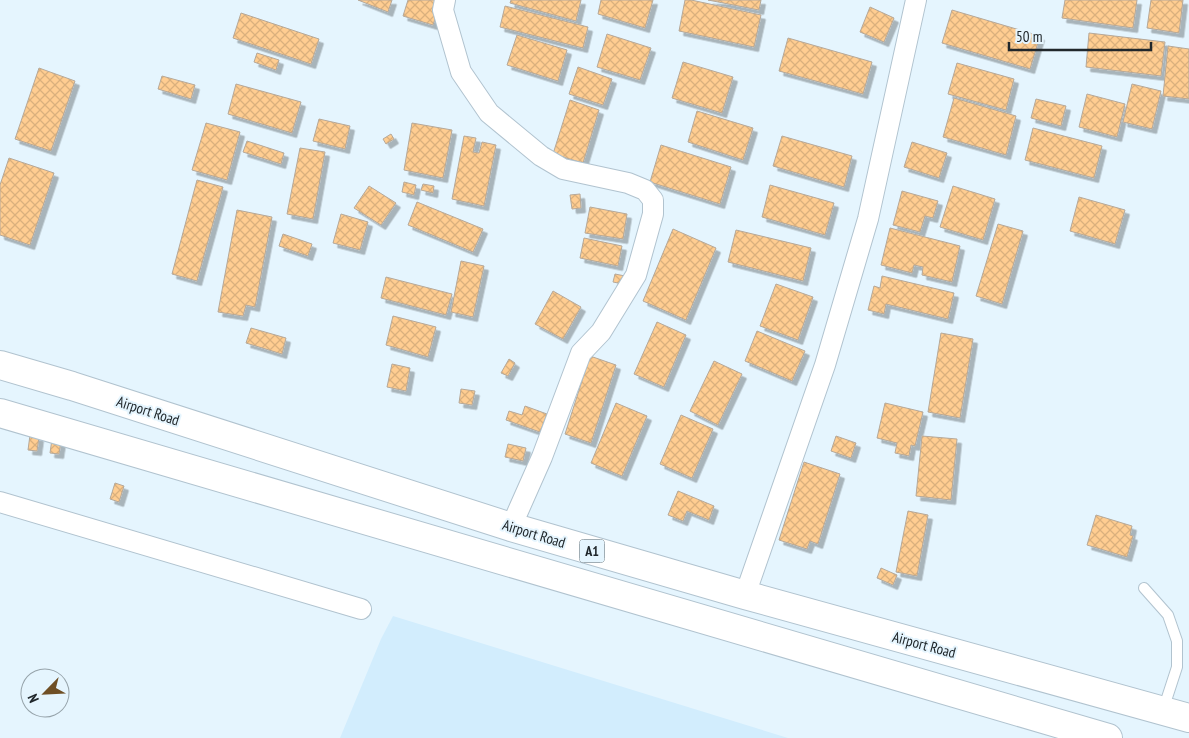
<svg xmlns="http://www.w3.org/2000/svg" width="1189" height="738" font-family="'PT Sans Narrow',sans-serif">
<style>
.built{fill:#d2edfd}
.building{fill:url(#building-cross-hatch);stroke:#b5a899;filter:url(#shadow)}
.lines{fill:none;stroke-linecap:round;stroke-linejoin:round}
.lane-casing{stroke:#b1c3cf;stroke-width:12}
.street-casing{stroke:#b1c3cf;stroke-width:22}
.highway-casing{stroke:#b1c3cf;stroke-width:30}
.lane{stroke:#fff;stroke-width:10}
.street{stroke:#fff;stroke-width:20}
.highway{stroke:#fff;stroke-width:28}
.labels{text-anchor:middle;stroke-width:4;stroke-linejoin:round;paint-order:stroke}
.shield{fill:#e5f5fe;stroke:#5b656a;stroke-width:1}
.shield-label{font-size:14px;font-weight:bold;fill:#20272b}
.street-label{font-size:15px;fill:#20272b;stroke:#e5f5fe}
</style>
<defs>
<pattern id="building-cross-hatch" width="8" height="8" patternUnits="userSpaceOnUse" patternTransform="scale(1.25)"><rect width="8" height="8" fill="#ffcd91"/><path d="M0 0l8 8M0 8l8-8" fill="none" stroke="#dab07d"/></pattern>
<filter id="shadow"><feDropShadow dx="4.5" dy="4.5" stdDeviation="0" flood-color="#0004"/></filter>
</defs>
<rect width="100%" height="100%" fill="#e5f5fe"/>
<!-- built -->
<polygon class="built" points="393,616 458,636 788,738 340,738 381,639"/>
<!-- building -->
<g class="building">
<polygon points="358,0 392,0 388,12"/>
<polygon points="408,0 441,0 433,25 403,16"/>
<polygon points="511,0 581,0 576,21 510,3"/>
<polygon points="601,0 653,0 645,28 598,14"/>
<polygon points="685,0 691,0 761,15 754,47 679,31"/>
<polygon points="708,0 761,0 759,10"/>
<polygon points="1065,0 1137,0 1133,28 1062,18"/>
<polygon points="1151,0 1183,0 1179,33 1147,28"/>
<polygon points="505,6 588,27 583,48 500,27"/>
<polygon points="870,7 894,18 884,42 860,32"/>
<polygon points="952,10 1040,36 1030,69 942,43"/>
<polygon points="241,13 319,39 311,64 233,38"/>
<polygon points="1089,33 1165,42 1161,76 1086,67"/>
<polygon points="607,34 651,48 640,80 597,67"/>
<polygon points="517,35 567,50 558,81 507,65"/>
<polygon points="788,38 872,62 863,94 779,71"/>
<polygon points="1168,46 1189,49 1189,99 1163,96"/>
<polygon points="257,53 279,60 276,70 254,62"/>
<polygon points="683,62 733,77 722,113 672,98"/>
<polygon points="957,63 1014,79 1006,110 948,94"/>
<polygon points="578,67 612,79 603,105 569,94"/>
<polygon points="39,68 75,81 51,151 15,139"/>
<polygon points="162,76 195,85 191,99 158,89"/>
<polygon points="236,84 301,102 292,133 228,114"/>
<polygon points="1132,84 1161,91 1152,129 1123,122"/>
<polygon points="1087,94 1125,104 1117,137 1079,127"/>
<polygon points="954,98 1016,116 1006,155 943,137"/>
<polygon points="1036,99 1066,106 1061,126 1031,118"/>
<polygon points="570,100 599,110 583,163 553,154"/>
<polygon points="697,111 753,128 743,160 688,142"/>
<polygon points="319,119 350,126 345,149 313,141"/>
<polygon points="206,123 240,132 227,180 192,170"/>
<polygon points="412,123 452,130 443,178 404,170"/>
<polygon points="1033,128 1102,146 1094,178 1025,160"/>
<polygon points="391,134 394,139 386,144 383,139"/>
<polygon points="464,136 476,138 473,152 479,153 482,142 496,145 484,206 452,199"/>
<polygon points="782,136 852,156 844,187 773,166"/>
<polygon points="247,141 284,153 281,164 243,152"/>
<polygon points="912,142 947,153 939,178 904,167"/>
<polygon points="661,145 731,167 720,204 650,182"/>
<polygon points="300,148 325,152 313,219 287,214"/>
<polygon points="9,158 54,173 30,245 0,235 0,185"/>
<polygon points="197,180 223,187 197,281 172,274"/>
<polygon points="404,182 416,185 414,195 402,192"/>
<polygon points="423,184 434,186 433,193 421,190"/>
<polygon points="770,185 834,203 825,235 762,217"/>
<polygon points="369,186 396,203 381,225 354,208"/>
<polygon points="953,186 995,199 983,240 940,227"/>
<polygon points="902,191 938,201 933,218 925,216 920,232 893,225"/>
<polygon points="580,194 581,208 572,209 570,195"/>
<polygon points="1079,197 1125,210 1115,244 1070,231"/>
<polygon points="417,202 483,229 473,252 408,225"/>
<polygon points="590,207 627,214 623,239 585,233"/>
<polygon points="237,210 272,217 255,307 246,305 243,316 218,312"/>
<polygon points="341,214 368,222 360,250 333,243"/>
<polygon points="998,224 1023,231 1002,304 976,296"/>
<polygon points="890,228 960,246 952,282 922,275 923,267 914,265 912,273 881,265"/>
<polygon points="673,229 716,248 686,320 643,301"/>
<polygon points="736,230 811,248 803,281 728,262"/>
<polygon points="283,234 312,244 308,256 279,246"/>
<polygon points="584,238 622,246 618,266 580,258"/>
<polygon points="461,261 484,266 473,317 451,312"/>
<polygon points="615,274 625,276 623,284 613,282"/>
<polygon points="882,276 954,293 948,319 886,304 884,314 868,310 874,286 880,288"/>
<polygon points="386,277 452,294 446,315 381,298"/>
<polygon points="776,284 813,297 798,340 760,326"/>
<polygon points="553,291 581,307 563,339 535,324"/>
<polygon points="393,316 436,327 428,357 386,345"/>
<polygon points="657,322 686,335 664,387 634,374"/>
<polygon points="251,328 286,338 282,354 246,343"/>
<polygon points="757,331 805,351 792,381 745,361"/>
<polygon points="941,333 973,339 960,418 928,412"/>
<polygon points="590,356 616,365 591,443 565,434"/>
<polygon points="509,359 515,363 508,376 501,373"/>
<polygon points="714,361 742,374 718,425 690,411"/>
<polygon points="392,364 410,368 406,391 387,387"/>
<polygon points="461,389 475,391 472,405 459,403"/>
<polygon points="616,403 647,416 622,476 591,463"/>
<polygon points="885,403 923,412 915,446 911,445 909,456 895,453 897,443 877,438"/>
<polygon points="525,406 547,414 540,432 506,420 509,411 522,415"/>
<polygon points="681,415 713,429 692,478 660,464"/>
<polygon points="30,435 39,437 37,451 28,450"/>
<polygon points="836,436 856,443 851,458 831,451"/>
<polygon points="922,436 957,439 951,500 916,496"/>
<polygon points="52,439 61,441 59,454 50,453"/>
<polygon points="508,444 526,448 523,461 505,457"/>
<polygon points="804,462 840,474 818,544 810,541 807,549 779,540"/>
<polygon points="115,483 124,486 119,502 110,499"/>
<polygon points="678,491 714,506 709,520 687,511 683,521 668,515"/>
<polygon points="908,511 928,515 917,576 896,572"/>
<polygon points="1096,515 1132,526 1130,535 1133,536 1127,557 1087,545"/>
<polygon points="881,568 897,575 893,585 877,578"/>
</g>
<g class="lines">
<defs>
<polyline id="lane" points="1144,588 1168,615 1177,641 1177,667 1163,710"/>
<g id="street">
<polyline points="445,0 443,10 461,72 489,113 541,156 563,169 628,183 645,190 653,200 653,214 636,275 601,332 581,353 542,457 511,527"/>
<polyline points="0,502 361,609"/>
<polyline points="745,595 825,365 868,219 916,0"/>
</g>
<g id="highway">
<polyline points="0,365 72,386 511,527 745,595 1189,718"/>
<polyline points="0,413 1108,738"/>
</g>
</defs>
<!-- lane casing -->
<use href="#lane" class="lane-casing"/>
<!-- street casing -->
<use href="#street" class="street-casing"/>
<!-- highway casing -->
<use href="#highway" class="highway-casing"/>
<!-- lane -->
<use href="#lane" class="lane"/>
<!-- street -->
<use href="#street" class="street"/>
<!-- highway -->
<use href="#highway" class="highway"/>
</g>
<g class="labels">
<!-- shield labels -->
<rect class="shield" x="579.5" y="539.5" width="25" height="23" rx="4"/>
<g class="shield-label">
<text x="592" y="556">A1</text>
</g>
<!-- street labels -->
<g class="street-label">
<text transform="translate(148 411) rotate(18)" y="5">Airport Road</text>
<text transform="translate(534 534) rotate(17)" y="5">Airport Road</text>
<text transform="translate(924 645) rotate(15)" y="5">Airport Road</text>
</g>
</g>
<!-- north arrow -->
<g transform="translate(45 693) rotate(246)"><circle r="24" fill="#e5f5fe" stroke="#96a3aa"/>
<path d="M0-4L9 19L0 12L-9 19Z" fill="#6f4f25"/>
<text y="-8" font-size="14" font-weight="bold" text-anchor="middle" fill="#20272b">N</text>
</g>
<!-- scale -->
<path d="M1009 42v8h142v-8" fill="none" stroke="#20272b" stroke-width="2.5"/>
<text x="1016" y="42" font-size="15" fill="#20272b" stroke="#e5f5fe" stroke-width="4" paint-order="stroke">50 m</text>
</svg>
